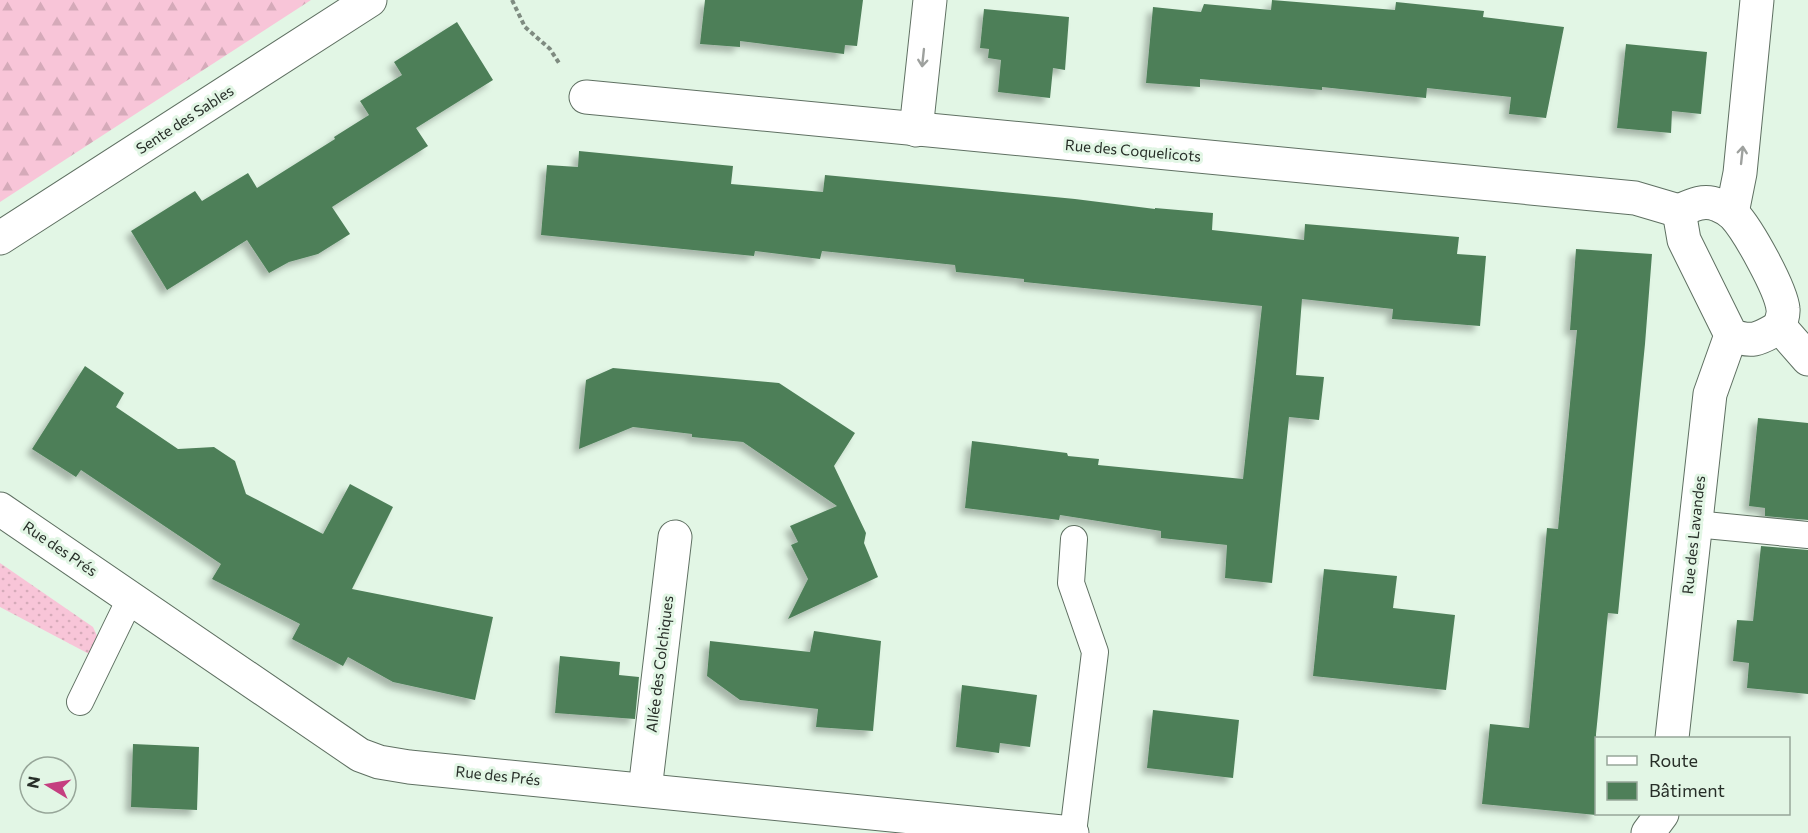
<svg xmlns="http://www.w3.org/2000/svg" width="1808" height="833" font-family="Commissioner,sans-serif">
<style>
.grass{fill:url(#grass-dots)}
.forest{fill:url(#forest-firs)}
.building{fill:#4e7f59;filter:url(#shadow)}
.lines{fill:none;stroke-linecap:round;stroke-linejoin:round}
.service-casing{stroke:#5f7062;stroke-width:28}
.minor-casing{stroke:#5f7062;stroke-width:35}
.path{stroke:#7e8b80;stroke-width:4;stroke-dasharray:4.5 3;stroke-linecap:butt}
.service{stroke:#fff;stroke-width:26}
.minor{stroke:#fff;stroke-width:33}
.oneway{stroke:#9ea19e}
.labels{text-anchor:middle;stroke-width:6;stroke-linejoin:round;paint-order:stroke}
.street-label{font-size:15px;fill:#272e28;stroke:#e2f6e5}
</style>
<defs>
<pattern id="grass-dots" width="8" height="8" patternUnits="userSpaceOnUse" patternTransform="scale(1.5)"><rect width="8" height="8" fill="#f8c5d8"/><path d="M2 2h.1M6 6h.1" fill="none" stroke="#d5aab9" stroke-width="1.8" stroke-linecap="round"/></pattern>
<pattern id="forest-firs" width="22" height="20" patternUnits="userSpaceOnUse" patternTransform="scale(1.5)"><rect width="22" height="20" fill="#f8c5d8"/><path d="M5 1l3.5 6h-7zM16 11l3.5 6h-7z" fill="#d5aab9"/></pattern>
<filter id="shadow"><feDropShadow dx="-5.5" dy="5.5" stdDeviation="3" flood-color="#0004"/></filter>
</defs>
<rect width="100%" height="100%" fill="#e2f6e5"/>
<!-- grass -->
<polygon class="grass" points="0,563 93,627 98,638 91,655 0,607"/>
<!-- forest -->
<polygon class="forest" points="0,0 311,0 0,202"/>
<!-- building -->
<g class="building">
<polygon points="705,0 863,0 857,46 845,45 844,54 740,41 740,47 700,44"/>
<polygon points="1272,0 1395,10 1396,2 1484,11 1483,17 1564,27 1546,118 1509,114 1511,97 1427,88 1426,98 1322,87 1322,90 1200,79 1200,87 1146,83 1153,7 1201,12 1204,4 1271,10"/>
<polygon points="984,9 1069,17 1065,70 1053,68 1050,98 998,92 1001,60 988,58 989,49 980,48"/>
<polygon points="457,22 493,80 416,128 428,146 332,207 350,234 318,254 289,262 269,273 247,240 167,290 131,231 195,191 202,201 248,173 257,188 335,139 334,137 369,115 360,101 402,75 394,62"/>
<polygon points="1626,44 1707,52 1701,114 1672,111 1671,133 1617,128"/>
<polygon points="579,151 733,166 731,184 823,192 825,175 1075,199 1155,209 1155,208 1213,213 1212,230 1304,240 1305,224 1459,237 1457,254 1486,256 1480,326 1392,319 1393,309 1302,299 1296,375 1324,377 1319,420 1289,417 1272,583 1225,578 1227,545 1161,538 1161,531 1060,515 1059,520 965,508 972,441 1067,453 1068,456 1099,459 1098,465 1243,479 1262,306 1024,282 1024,279 956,272 955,265 822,251 820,259 755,251 754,256 541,235 547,165 578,167"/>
<polygon points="1576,249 1652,254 1645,344 1618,614 1608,613 1596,734 1596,815 1482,804 1490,724 1529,728 1547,528 1558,529 1577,330 1570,330"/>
<polygon points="85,366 124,393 116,407 178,449 214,447 235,461 246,494 323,534 350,484 393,507 352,589 493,617 475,700 393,682 348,657 343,666 292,639 300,624 212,579 221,564 81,470 76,477 32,449"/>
<polygon points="613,368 779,383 855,433 834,466 866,533 864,543 878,577 788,619 808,579 791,545 798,542 790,526 837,506 743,442 692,437 692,434 633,427 579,449 586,380"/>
<polygon points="1758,418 1808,423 1808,520 1765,516 1765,508 1749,506"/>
<polygon points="1761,546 1808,550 1808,694 1747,688 1749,663 1733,661 1737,620 1753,621"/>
<polygon points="1324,569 1397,576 1393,608 1455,615 1446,690 1313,676"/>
<polygon points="814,631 881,641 873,731 816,727 818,709 740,700 707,676 710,641 810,652"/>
<polygon points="560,656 620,662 619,675 639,677 635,719 555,713"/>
<polygon points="962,685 1037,695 1030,747 1000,743 999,753 956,747"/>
<polygon points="1153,710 1239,720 1233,778 1147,768"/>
<polygon points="133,744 199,747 197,810 131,807"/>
</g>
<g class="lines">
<defs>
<g id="service">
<polyline points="1695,524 1808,535"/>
<polyline points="80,702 131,597"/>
<polyline points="1073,833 1095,652 1071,583 1074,539"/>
</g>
<g id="minor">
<polyline points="586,97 1635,198 1679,211"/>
<polyline points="916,130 930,0"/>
<path d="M1679 211 1684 240 1731 335C1754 344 1760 338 1780 327"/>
<path d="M1679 211C1692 205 1704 199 1718 205 1723 207 1730 211 1734 215 1748 230 1781 289 1783 309 1784 314 1781 321 1780 327"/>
<polyline points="1732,213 1740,173 1757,0"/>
<polyline points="0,238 370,0"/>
<polyline points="1780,327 1808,359"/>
<polyline points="0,509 360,755 379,762 409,767 1072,833"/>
<polyline points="1672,738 1710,394 1731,335"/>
<polyline points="645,790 675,537"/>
<polyline points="1648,833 1662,814"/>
</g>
</defs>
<!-- service casing -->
<use href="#service" class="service-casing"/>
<!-- minor casing -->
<use href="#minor" class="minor-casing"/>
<!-- path -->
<polyline class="path" points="512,0 525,27 550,49 559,63"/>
<!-- service -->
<use href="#service" class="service"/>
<!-- minor -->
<use href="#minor" class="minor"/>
</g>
<!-- one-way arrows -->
<defs><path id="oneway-shaft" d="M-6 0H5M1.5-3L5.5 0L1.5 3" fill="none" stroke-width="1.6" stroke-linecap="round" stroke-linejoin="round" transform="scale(1.5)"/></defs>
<g class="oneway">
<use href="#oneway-shaft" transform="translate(923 58) rotate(96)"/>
<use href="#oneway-shaft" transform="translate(1742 155) rotate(-84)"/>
</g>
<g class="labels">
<!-- street labels -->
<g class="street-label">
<text transform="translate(185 120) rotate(-33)" y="5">Sente des Sables</text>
<text transform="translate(1133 151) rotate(5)" y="5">Rue des Coquelicots</text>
<text transform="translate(1694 535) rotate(-84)" y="5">Rue des Lavandes</text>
<text transform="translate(60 549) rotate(34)" y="5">Rue des Prés</text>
<text transform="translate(660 664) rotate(-83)" y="5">Allée des Colchiques</text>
<text transform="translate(498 776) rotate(6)" y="5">Rue des Prés</text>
</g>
</g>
<!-- legend -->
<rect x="1595" y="737" width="195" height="78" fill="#e2f6e5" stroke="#97a699" stroke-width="1.5"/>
<rect x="1607" y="756" width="30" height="9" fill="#ffffff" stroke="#97a699" stroke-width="1.5"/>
<text x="1649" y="767" font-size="18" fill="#272e28">Route</text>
<rect x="1607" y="782" width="30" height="18" fill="#4e7f59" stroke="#97a699" stroke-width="1.5"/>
<text x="1649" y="797" font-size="18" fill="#272e28">Bâtiment</text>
<!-- north arrow -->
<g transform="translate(48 785) rotate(281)"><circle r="28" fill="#e2f6e5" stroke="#97a699" stroke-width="1.5"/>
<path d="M0-4.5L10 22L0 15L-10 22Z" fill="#c53f80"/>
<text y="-9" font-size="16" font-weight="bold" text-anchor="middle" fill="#272e28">N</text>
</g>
</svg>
